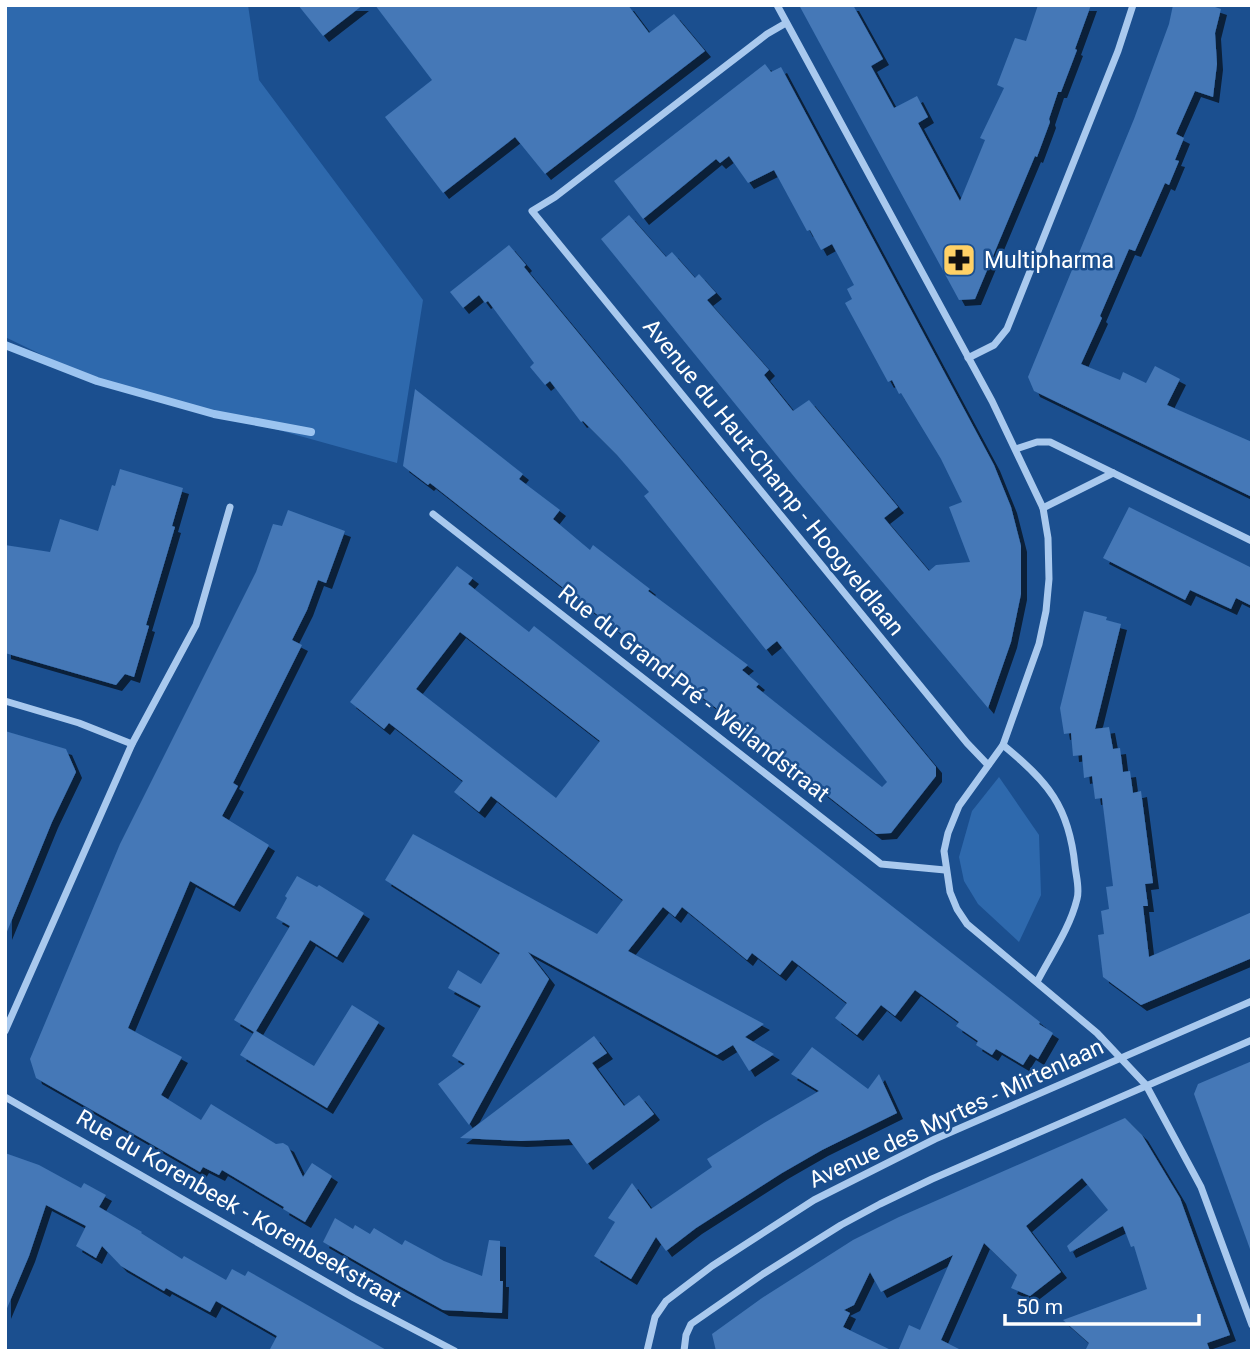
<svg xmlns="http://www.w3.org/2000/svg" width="1257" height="1356" font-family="Roboto,sans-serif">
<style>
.green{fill:#2e69ad}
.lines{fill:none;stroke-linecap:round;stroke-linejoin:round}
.stream{stroke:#9cc4f0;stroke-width:8}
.building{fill:#4478b7;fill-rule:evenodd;filter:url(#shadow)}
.minor{stroke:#a9c9ee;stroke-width:7}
.labels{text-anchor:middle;stroke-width:5;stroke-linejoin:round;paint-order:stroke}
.poi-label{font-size:23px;fill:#fff;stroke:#1b4f8f;text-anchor:start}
.street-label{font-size:23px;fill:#fff;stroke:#1b4f8f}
</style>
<defs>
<filter id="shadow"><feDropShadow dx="6" dy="6" stdDeviation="0" flood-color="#0009"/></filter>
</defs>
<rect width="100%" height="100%" fill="#1b4f8f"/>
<!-- green -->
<g class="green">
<polygon points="5,5 248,5 259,80 423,300 397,463 88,377 5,337"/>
<polygon points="999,777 1039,835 1041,895 1019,942 978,904 964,881 959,857 972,811"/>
</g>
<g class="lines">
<!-- stream -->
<polyline class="stream" points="5,345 97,381 214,414 311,432"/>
</g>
<!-- building -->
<g class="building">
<polygon points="298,5 363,5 323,36"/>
<polygon points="375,5 628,5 649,33 674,14 705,51 545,174 515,137 443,193 385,117 432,80"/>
<polygon points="799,5 853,5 883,59 871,66 894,108 917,96 928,117 918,123 960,201 985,140 980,138 1004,88 997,85 1015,38 1026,41 1038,5 1091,5 1075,49 1077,50 1061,92 1058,92 1049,119 1050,122 1037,157 1035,156 975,299 959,300"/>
<polygon points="1173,5 1209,5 1221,9 1215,33 1217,64 1213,97 1195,91 1176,134 1184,138 1175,160 1179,161 1169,185 1165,183 1135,251 1129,249 1100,316 1102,318 1081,364 1120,380 1123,372 1146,383 1155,366 1180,379 1167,405 1252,442 1252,497 1034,391 1028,377 1134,119 1169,24"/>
<polygon points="765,64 771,72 781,67 994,465 1011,507 1021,546 1021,594 1011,642 988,708 796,479 601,239 629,215 666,257 672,252 695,278 699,274 716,293 707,300 769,370 764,375 793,411 809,400 898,507 884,518 929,571 936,565 970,562 949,507 962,502 941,459 901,393 899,394 892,380 888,382 845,303 852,299 847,289 854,285 832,244 821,250 810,230 807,231 774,170 748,183 729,156 720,163 716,159 643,219 614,181"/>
<polygon points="509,245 526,265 524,267 936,767 936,776 891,833 876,834 430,483 428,485 403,466 415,389 523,474 519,479 560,510 553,519 590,550 593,545 650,589 648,591 748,665 742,670 759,684 756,687 882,787 887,782 777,641 766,650 644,496 649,492 617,455 583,421 581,422 550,381 545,385 530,367 534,363 488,301 485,303 479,295 463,308 450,292"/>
<polygon points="120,469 183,488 172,526 175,527 146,625 149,626 134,677 125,674 116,685 5,653 5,545 50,552 60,519 98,531 112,485 115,486"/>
<polygon points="1129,507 1252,568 1252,606 1236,598 1231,609 1190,590 1185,600 1103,558"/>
<polygon points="288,510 345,531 326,583 318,580 307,610 292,640 302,645 233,783 238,786 222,816 269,845 234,906 190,881 128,1028 182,1057 161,1095 201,1120 211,1104 276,1144 283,1143 288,1146 303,1177 312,1163 332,1176 305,1222 283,1209 284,1207 222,1170 219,1175 203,1167 200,1172 36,1078 30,1059 120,844 256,572 273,524 282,526"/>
<path d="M457 566 473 578 468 584 506 614 529 632 534 626 1040 1022 1039 1024 1053 1033 1038 1059 1030 1054 1023 1065 996 1049 992 1055 976 1045 978 1041 956 1026 959 1022 915 990 895 1016 881 1005 857 1035 835 1018 847 1003 792 960 780 975 752 953 747 960 682 907 675 917 663 907 628 951 764 1024 745 1037 774 1054 749 1071 733 1045 717 1055 528 952 549 979 469 1125 438 1084 465 1064 452 1056 481 1006 448 988 458 970 481 984 500 953 385 880 413 834 597 934 623 900 491 796 479 812 454 792 463 781 389 723 384 729 350 702ZM460 632 600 741 556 798 416 689Z"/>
<polygon points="1084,611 1107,617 1106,620 1121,624 1095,729 1109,727 1113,749 1120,748 1123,772 1130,771 1133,793 1141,791 1153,883 1145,884 1148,906 1143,906 1149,957 1252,912 1252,958 1141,1005 1103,977 1098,935 1104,934 1101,911 1109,909 1106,887 1113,886 1102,798 1095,799 1092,776 1084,778 1082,755 1073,756 1071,733 1064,734 1060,708"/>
<polygon points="5,731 66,749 76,772 52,822 6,934"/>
<polygon points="297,876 317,887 319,885 364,913 337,957 310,940 256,1031 314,1066 352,1005 379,1022 327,1108 240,1055 254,1032 234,1020 290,926 276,918 287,898 285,896"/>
<polygon points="594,1036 607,1053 592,1063 624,1106 639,1095 654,1114 649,1118 587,1164 569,1139 521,1141 460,1138"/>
<polygon points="812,1047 868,1089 879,1074 897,1113 822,1150 782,1173 696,1228 666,1251 656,1237 631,1279 594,1256 615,1222 608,1218 632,1183 651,1209 712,1167 707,1159 764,1123 819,1091 791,1074"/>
<polygon points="1252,1061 1252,1249 1250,1249 1194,1094 1198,1084"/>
<polygon points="1125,1118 1142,1135 1180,1198 1210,1281 1230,1335 1207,1343 1210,1351 1085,1351 1089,1343 1063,1320 1147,1289 1134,1246 1131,1247 1123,1226 1070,1252 1067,1246 1108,1210 1082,1178 1026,1226 1061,1272 1030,1296 1011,1288 1017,1275 984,1243 941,1340 963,1351 898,1351 909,1325 920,1330 953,1255 881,1292 870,1272 854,1305 844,1310 850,1313 843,1327 893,1351 716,1351 712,1334 762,1298 853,1240 899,1217"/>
<polygon points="5,1153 39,1165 81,1188 84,1183 106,1195 99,1207 142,1232 141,1233 182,1259 184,1256 226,1280 232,1269 245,1276 248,1271 388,1351 269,1351 277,1336 216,1301 210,1312 166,1288 164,1291 121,1266 102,1246 96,1258 76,1246 86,1226 46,1205 29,1256 5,1313"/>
<polygon points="335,1218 353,1229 355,1225 370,1234 374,1228 402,1245 405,1240 444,1261 482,1276 489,1240 500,1241 500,1281 503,1281 502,1313 443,1310 394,1283 323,1242"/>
</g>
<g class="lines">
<!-- minor -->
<g class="minor">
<polyline points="777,5 992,401 1043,508 1048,538 1049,579 1046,611 1039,644 1003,745 959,806 948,833 944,851 950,892 957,909 967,924 1097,1033 1146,1085 1201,1187 1252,1325"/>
<polyline points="786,23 767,34 555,197 532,211 967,743 988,765"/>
<polyline points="968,358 994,345 1007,329 1118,51 1133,5"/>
<polyline points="1016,449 1037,442 1050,442 1252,541"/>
<polyline points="1043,508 1113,473"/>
<polyline points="433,514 881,864 945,870"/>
<polyline points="5,701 79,723 132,744"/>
<path d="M1003 745C1048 782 1069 806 1075 866 1076 876 1080 889 1077 899 1070 928 1051 955 1037 982"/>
<polyline points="5,1031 132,744 196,625 230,507"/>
<polyline points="5,1097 354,1298 455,1351"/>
<polyline points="647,1351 655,1317 666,1301 712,1266 814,1200 935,1139 1252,1001"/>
<polyline points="684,1351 686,1335 691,1324 763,1274 841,1225 880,1204 932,1179 1252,1040"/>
</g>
</g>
<!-- icons -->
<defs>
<symbol id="pharmacy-square" viewBox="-11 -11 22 22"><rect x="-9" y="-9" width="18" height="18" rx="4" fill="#ffd166" stroke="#1b4f8f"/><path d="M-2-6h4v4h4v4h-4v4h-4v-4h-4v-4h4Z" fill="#111"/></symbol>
</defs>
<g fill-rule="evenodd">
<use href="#pharmacy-square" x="940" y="241" width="38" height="38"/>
</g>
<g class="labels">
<!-- poi labels -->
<g class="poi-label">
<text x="984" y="268">Multipharma</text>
</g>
<!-- street labels -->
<g class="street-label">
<text transform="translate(774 477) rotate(51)" y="8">Avenue du Haut-Champ - Hoogveldlaan</text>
<text transform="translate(694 693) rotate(38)" y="8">Rue du Grand-Pré - Weilandstraat</text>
<text transform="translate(956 1113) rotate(-25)" y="8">Avenue des Myrtes - Mirtenlaan</text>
<text transform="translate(239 1208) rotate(30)" y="8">Rue du Korenbeek - Korenbeekstraat</text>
</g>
</g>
<!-- border -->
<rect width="1257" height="1356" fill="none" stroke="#ffffff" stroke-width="14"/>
<!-- scale -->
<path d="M1005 1314v10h194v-10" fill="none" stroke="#ffffff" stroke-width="3.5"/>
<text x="1016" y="1314" font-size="21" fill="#ffffff" stroke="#1b4f8f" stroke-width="5" paint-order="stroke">50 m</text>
</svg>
